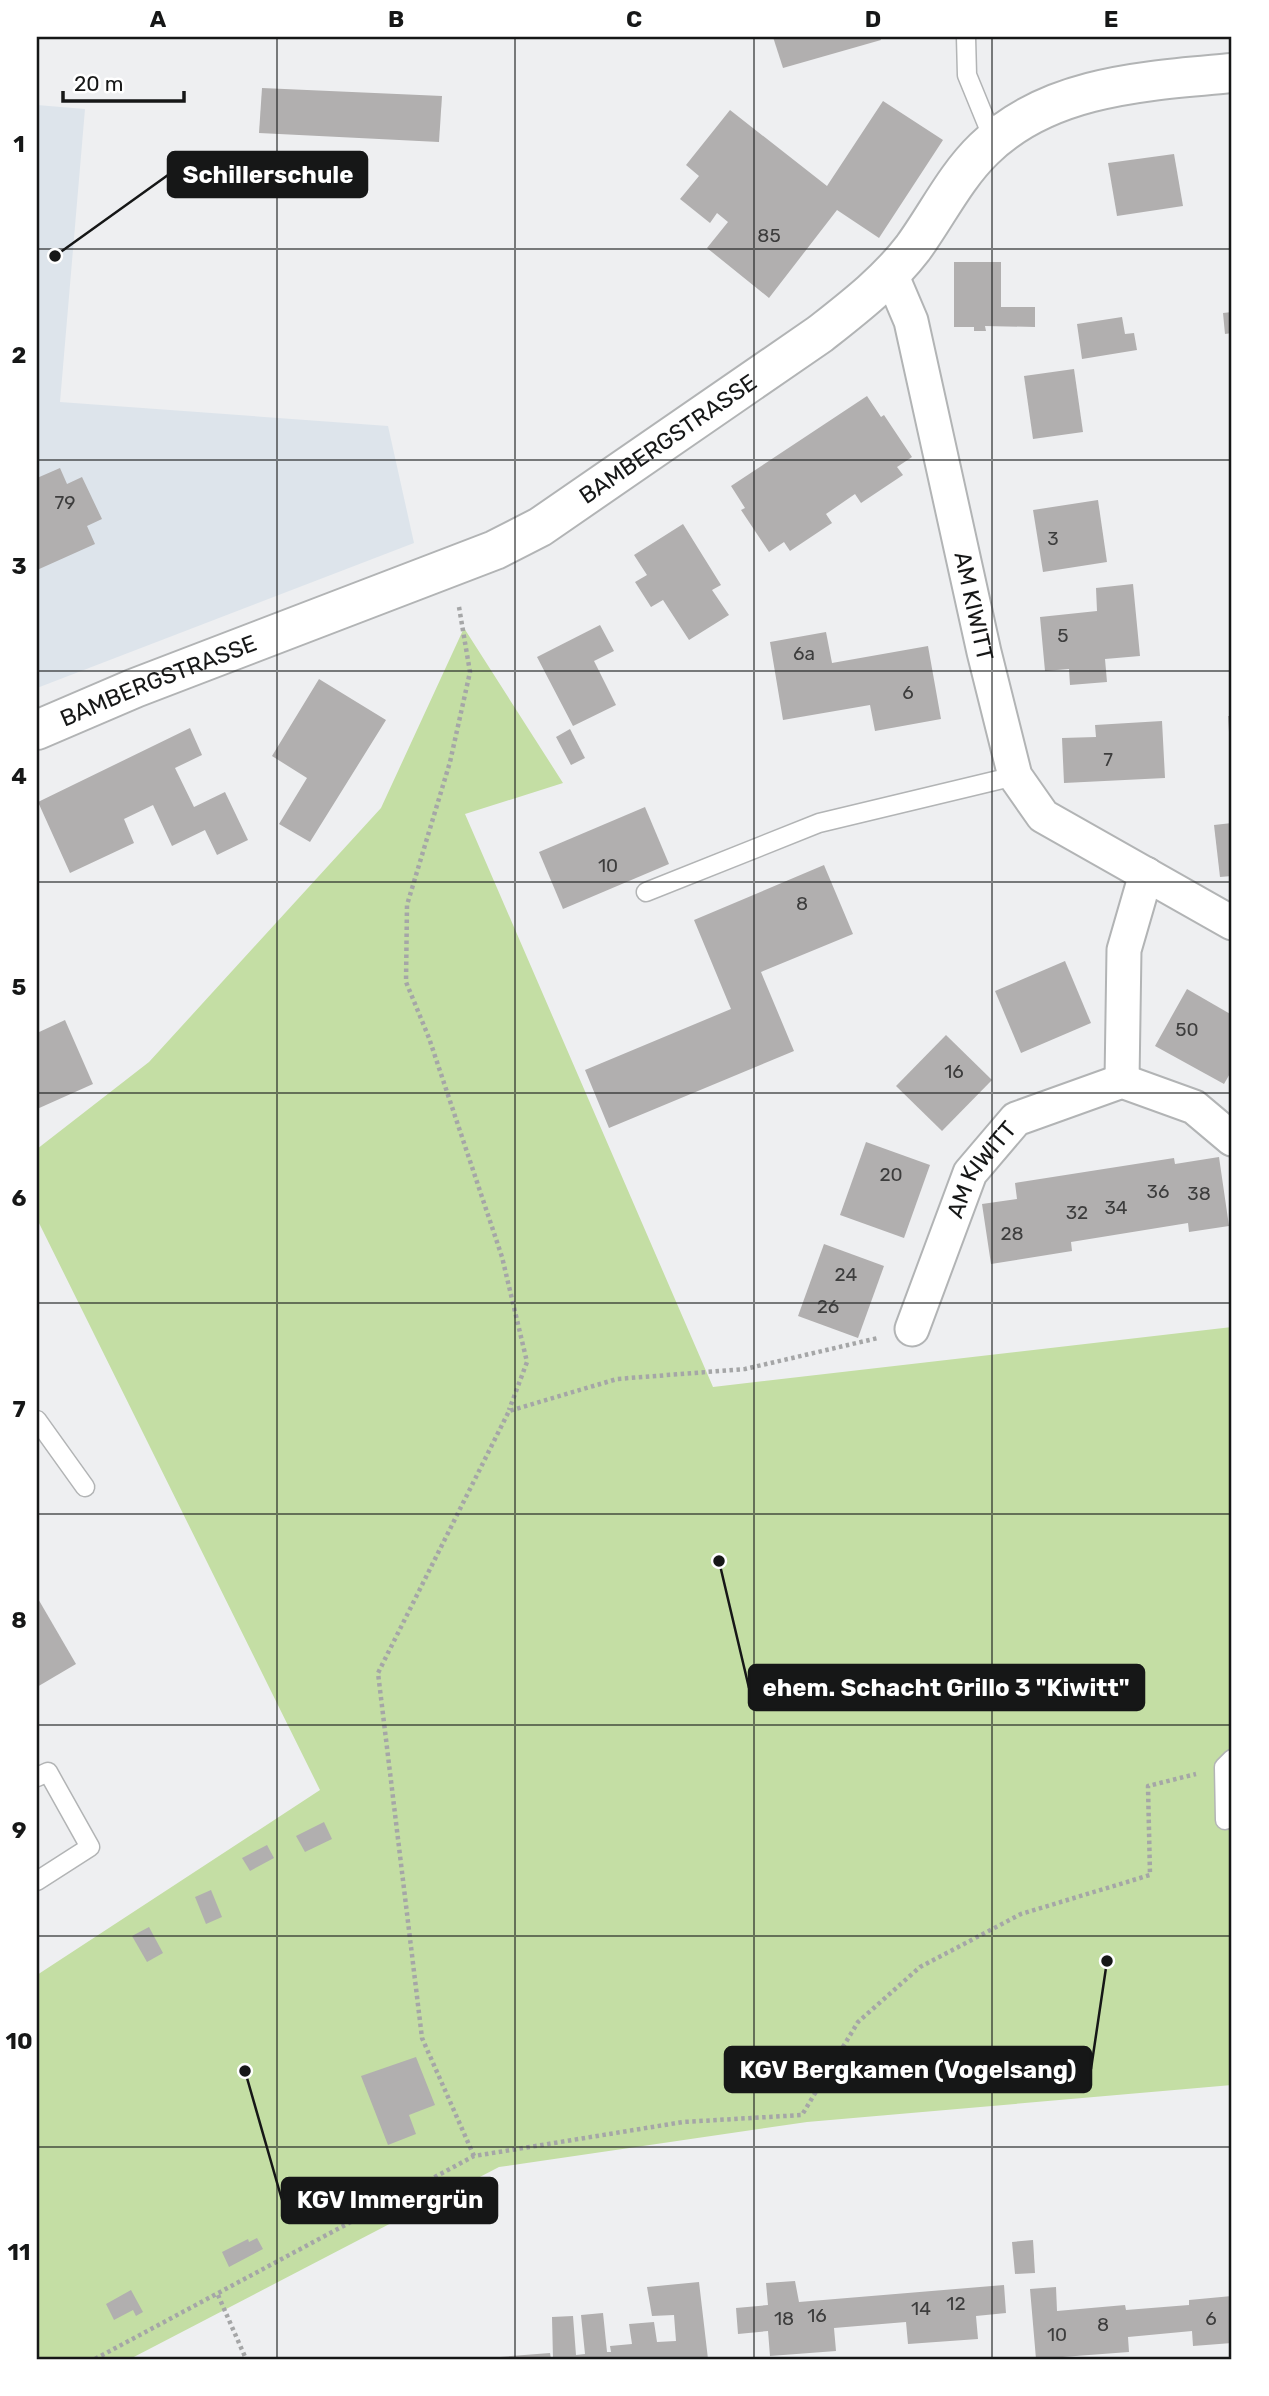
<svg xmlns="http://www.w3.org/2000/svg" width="1269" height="2396" font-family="Rubik,sans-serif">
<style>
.built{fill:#dde4eb}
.green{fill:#c4dea4}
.building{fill:#b1afaf}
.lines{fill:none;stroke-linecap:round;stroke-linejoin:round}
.lane-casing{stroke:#b2b4b5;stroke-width:21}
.street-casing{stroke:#b2b4b5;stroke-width:37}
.secondary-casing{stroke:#b2b4b5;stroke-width:42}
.path{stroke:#a5a6a7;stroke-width:4.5;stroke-dasharray:3.5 3.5;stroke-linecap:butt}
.lane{stroke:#fff;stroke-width:18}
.street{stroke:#fff;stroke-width:33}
.secondary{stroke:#fff;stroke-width:38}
.grid{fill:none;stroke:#161717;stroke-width:2;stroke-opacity:0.55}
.labels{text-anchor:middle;stroke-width:5;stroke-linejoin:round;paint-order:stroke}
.number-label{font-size:19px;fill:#3d3d3d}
.street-label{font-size:23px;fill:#161717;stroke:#fff}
.leader{fill:none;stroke:#161717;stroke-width:2.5}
.callout-dot{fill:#161717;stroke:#fff;stroke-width:2.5}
.callout{fill:#161717;stroke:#161717;stroke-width:2.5}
.callout-label{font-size:24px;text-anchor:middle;font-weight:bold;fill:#fff}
.neatline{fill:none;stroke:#161717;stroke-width:2.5}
.grid-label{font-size:23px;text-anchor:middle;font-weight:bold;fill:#161717}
</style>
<rect width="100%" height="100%" fill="#eeeff1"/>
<!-- built -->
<polygon class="built" points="37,105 85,109 60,402 388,426 414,543 37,688"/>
<!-- green -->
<polygon class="green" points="464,628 563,783 465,814 713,1387 1232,1327 1232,2085 807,2122 499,2167 130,2359 37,2359 37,1975 320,1790 37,1219 37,1149 149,1062 381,808"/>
<!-- building -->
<g class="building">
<polygon points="773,37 880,37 881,40 783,68"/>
<polygon points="262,88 442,96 439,142 259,133"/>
<polygon points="883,101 943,140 879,238 837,210 769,298 707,248 728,222 717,213 710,223 680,199 699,176 686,165 730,110 827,186"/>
<polygon points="1174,154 1183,206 1117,216 1108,163"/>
<polygon points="954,262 1001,262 1001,307 1035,307 1035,327 985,326 986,331 974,331 974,327 954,327"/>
<polygon points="1232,312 1232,333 1225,334 1223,313"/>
<polygon points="1122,317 1125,334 1134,333 1137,350 1082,359 1077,324"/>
<polygon points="1074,369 1083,432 1033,439 1024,376"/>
<polygon points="867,396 881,417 884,415 912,457 897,467 903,475 861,503 855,494 826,514 832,523 790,551 784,542 769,552 741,510 745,508 731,486"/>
<polygon points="60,468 67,484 82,477 102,519 87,526 95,544 37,570 37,478"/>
<polygon points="1098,500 1107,562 1043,572 1033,510"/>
<polygon points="683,524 721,585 712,590 729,615 689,640 663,600 651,607 635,582 647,575 634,555"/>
<polygon points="1133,584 1140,656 1105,659 1107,682 1070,685 1069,669 1045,671 1040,617 1097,611 1096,588"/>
<polygon points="600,625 614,651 594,661 616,705 573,726 537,657"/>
<polygon points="826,632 832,663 928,646 941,719 875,731 870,705 783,720 770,642"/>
<polygon points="319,679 386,720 310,842 279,824 307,778 272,756"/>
<polygon points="1228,716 1232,716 1232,748 1230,748"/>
<polygon points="1162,721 1165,778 1064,783 1062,738 1096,737 1095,725"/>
<polygon points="190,728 202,755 175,768 194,807 225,792 248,840 217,855 205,830 172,846 153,805 124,819 134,843 70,873 38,802"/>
<polygon points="570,729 585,758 571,765 556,737"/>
<polygon points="645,807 669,864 563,909 539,852"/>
<polygon points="1232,823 1232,876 1220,877 1214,825"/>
<polygon points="824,865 853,934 761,972 794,1051 609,1128 585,1070 731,1009 694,920"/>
<polygon points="1065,961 1091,1023 1021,1053 995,991"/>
<polygon points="1187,989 1232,1015 1232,1070 1224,1084 1155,1046"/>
<polygon points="65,1020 93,1084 37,1109 37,1033"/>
<polygon points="946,1035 992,1080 942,1131 896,1086"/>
<polygon points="866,1142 930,1165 904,1238 840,1215"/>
<polygon points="1219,1157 1229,1226 1189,1232 1188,1223 1071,1242 1072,1251 991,1264 982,1204 1017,1199 1015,1183 1174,1158 1175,1164"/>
<polygon points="824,1244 884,1266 858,1338 798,1316"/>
<polygon points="37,1597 76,1664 37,1687"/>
<polygon points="324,1822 332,1839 305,1852 296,1836"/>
<polygon points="267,1845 274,1858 250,1871 242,1858"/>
<polygon points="211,1890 222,1917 206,1924 195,1897"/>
<polygon points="149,1927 163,1953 147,1962 132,1936"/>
<polygon points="416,2057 435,2105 409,2115 416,2134 388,2145 361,2076"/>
<polygon points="257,2238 263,2249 229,2267 222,2252 248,2239 249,2242"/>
<polygon points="1033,2240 1035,2273 1015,2274 1012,2242"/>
<polygon points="795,2281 799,2302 1004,2285 1006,2313 976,2316 978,2339 908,2344 906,2322 834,2328 836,2351 770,2356 768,2331 738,2334 736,2308 768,2305 766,2283"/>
<polygon points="699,2282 708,2359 553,2359 552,2317 573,2316 576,2355 585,2354 581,2315 603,2313 607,2352 611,2352 610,2346 632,2344 629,2324 654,2322 657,2342 676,2341 674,2315 652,2316 647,2287"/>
<polygon points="1056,2287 1057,2311 1125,2305 1126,2310 1189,2305 1189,2300 1232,2296 1232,2343 1193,2346 1192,2331 1128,2337 1129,2352 1036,2359 1030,2289"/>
<polygon points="131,2290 143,2312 136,2316 133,2310 114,2320 106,2304"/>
<polygon points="550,2353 551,2359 500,2359 500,2357"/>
</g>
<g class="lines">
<defs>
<g id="lane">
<polyline points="966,37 967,75 994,141"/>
<polyline points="646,892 819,823 1015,776"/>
<polyline points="37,1420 85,1487"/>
<polyline points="37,1777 48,1772 90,1847 37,1881"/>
<polyline points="1225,1820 1224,1767 1232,1759"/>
</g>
<g id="street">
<path id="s1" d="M891 274 911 321 984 652 1015 776 1043 816 1232 923"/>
<polyline points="1122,1081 1124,950 1146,874"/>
<path id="s2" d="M912 1329 970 1173 1016 1119 1122 1081 1194 1107 1232 1139"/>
</g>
<g id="secondary">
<path id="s3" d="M37 730 135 688 495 550 540 527 820 334C853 308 887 282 913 248 937 215 955 177 984 149 1049 85 1147 81 1232 73"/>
</g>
</defs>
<!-- lane casing -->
<use href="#lane" class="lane-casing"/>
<!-- street casing -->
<use href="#street" class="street-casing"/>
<!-- secondary casing -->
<use href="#secondary" class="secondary-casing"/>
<!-- path -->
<g class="path">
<polyline points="459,607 470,672 450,762 407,905 406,982 429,1038 502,1257 527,1362 509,1410"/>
<polyline points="474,2156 422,2038 378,1673 509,1411 617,1379 745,1369 878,1338"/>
<polyline points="218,2295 246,2359"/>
<polyline points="95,2359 474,2156 683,2122 802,2115 858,2022 920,1967 1021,1914 1150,1875 1148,1786 1196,1774"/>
</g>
<!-- lane -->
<use href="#lane" class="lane"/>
<!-- street -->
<use href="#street" class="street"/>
<!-- secondary -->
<use href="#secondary" class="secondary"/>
</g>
<!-- grid -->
<path class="grid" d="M277 37V2359M515 37V2359M754 37V2359M992 37V2359M37 249H1232M37 460H1232M37 671H1232M37 882H1232M37 1093H1232M37 1303H1232M37 1514H1232M37 1725H1232M37 1936H1232M37 2147H1232"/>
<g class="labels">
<!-- number labels -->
<g class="number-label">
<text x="769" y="242">85</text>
<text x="65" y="509">79</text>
<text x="1053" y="545">3</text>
<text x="1063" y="642">5</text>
<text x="804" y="660">6a</text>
<text x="908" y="699">6</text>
<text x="1108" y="766">7</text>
<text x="608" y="872">10</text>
<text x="802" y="910">8</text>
<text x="1187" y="1036">50</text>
<text x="954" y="1078">16</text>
<text x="891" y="1181">20</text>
<text x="1158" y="1198">36</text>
<text x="1199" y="1200">38</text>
<text x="1116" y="1214">34</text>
<text x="1077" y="1219">32</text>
<text x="1012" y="1240">28</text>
<text x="846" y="1281">24</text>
<text x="828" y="1313">26</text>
<text x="956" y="2310">12</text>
<text x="921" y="2315">14</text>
<text x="817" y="2322">16</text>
<text x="784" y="2325">18</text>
<text x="1211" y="2325">6</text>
<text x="1103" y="2331">8</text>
<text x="1057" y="2341">10</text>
</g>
<!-- street labels -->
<g class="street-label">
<text dy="8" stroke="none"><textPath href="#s3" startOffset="698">BAMBERGSTRASSE</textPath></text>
<text dy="8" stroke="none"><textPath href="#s1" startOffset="343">AM KIWITT</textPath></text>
<text dy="8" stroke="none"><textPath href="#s3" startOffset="131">BAMBERGSTRASSE</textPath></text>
<text dy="8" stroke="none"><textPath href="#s2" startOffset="175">AM KIWITT</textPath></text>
</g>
</g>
<!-- callouts -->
<path class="leader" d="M55 256L168 175M719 1561L749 1688M1107 1961L1091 2069M245 2071L282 2200"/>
<g class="callout-dot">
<circle cx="55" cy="256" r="7"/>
<circle cx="719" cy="1561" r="7"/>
<circle cx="1107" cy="1961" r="7"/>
<circle cx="245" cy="2071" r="7"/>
</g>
<g class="callout">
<rect x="168" y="152" width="199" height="45" rx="7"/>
<rect x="749" y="1665" width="395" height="45" rx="7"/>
<rect x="725" y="2047" width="366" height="45" rx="7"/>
<rect x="282" y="2178" width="215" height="45" rx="7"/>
</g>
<g class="callout-label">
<text x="268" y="183">Schillerschule</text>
<text x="946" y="1696">ehem. Schacht Grillo 3 "Kiwitt"</text>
<text x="908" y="2078">KGV Bergkamen (Vogelsang)</text>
<text x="390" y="2208">KGV Immergrün</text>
</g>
<!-- border -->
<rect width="1269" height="2396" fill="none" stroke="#ffffff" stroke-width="77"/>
<!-- scale -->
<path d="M63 91v10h121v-10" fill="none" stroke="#161717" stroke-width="3.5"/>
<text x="74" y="91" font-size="21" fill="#161717" stroke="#ffffff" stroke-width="5" paint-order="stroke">20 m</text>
<rect x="38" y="38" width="1192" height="2320" class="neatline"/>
<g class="grid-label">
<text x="158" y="27">A</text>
<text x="396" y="27">B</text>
<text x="634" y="27">C</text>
<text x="873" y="27">D</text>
<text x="1111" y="27">E</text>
<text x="19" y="152">1</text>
<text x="19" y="363">2</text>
<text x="19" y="574">3</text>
<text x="19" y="784">4</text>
<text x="19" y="995">5</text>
<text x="19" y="1206">6</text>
<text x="19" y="1417">7</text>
<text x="19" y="1628">8</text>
<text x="19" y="1838">9</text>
<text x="19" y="2049">10</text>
<text x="19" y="2260">11</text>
</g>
</svg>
